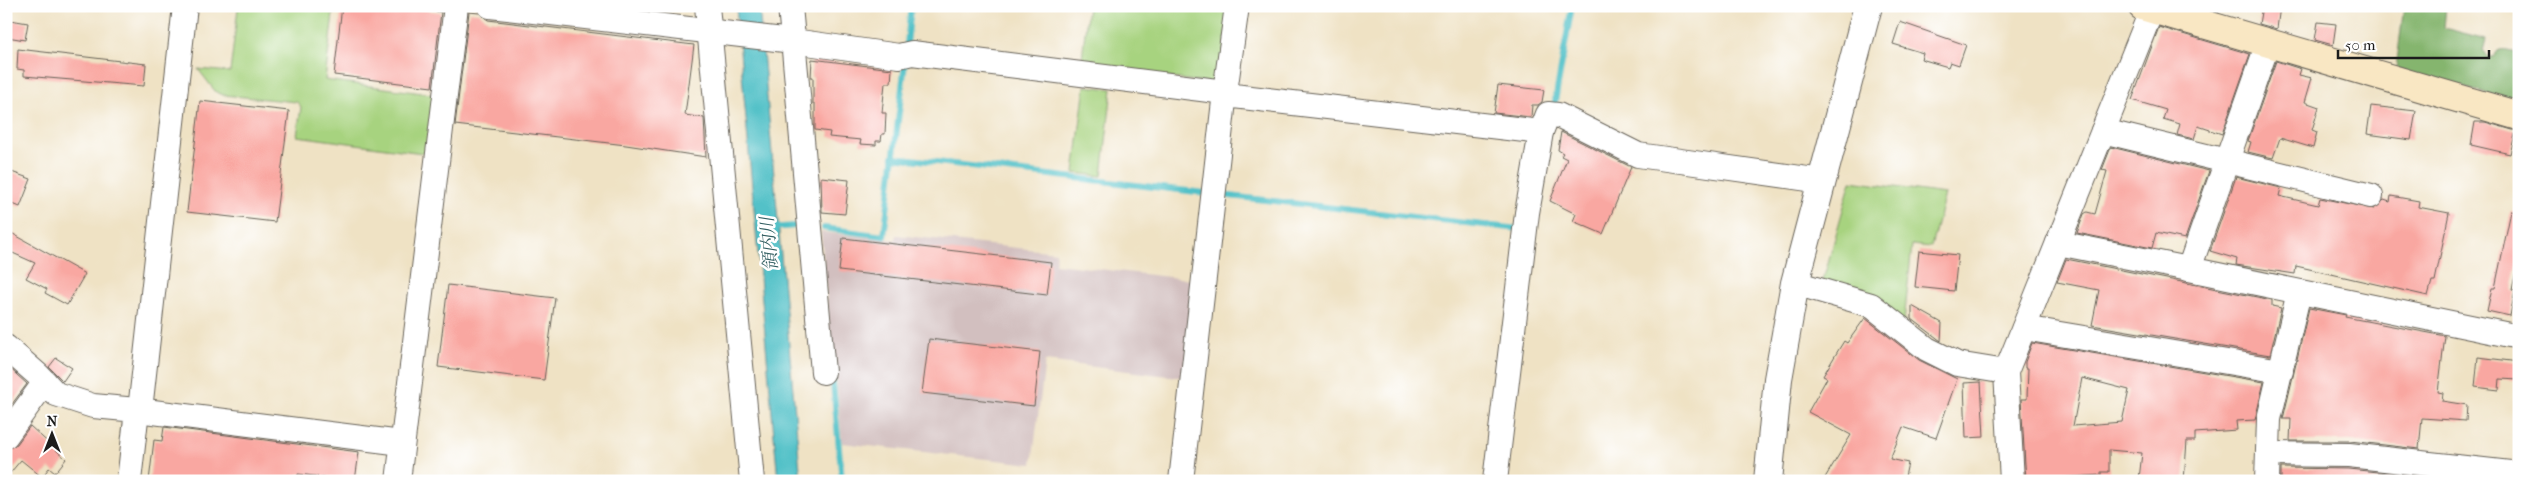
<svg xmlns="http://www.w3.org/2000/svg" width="2525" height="487" font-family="'IM FELL French Canon','Noto Serif JP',serif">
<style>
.industrial{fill:#d2bfbf}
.green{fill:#a7d37f;stroke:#62784e}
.forest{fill:#85b56e;stroke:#506845}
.water{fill:#53c1c8;stroke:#386e72}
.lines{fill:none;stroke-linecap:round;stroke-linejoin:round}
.stream{stroke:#53c1c8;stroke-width:6}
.building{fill:#f9a7a1;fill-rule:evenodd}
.minor-casing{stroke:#666157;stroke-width:26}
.tertiary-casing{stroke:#666157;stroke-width:30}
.secondary-casing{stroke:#666157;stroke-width:30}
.minor{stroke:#fff;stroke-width:24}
.tertiary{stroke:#fff;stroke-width:28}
.secondary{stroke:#f9e7c3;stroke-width:28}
.labels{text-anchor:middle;stroke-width:5;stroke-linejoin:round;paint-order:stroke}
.water-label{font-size:18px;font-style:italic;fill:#325e61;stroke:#fff}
</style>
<rect width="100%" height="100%" fill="#fff"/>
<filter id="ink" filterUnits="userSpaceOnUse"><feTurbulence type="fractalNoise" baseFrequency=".02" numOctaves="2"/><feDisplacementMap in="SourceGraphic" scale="10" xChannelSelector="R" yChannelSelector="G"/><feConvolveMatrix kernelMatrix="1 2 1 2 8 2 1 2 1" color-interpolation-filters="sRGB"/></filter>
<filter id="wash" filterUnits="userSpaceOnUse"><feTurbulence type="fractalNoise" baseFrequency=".0096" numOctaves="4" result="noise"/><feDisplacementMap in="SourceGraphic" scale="20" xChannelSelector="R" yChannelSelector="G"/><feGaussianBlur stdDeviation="1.12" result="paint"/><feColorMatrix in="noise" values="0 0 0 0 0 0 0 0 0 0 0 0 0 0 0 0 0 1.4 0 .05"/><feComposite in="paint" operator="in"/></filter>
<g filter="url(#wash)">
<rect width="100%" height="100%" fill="#efe2c4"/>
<!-- industrial -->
<polygon class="industrial" points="821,232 895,240 896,235 1056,252 1055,264 1196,280 1185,378 1045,361 1032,464 842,443 835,361 832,361"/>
<!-- green -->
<g class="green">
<polygon points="224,6 334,6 325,80 437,95 430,154 297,136 301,107 297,102 223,95 215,91 198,69 230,72 238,8"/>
<polygon points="1088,6 1229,6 1220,84 1081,67"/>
<polygon points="1085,86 1112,89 1102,176 1074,173"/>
<polygon points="1851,181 1945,194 1931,247 1912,245 1904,322 1822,284"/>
</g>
<!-- forest -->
<path class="forest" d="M2404 6H2446L2444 28 2486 39 2483 51 2487 57H2493C2500 46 2507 50 2518 52L2513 101 2396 69Z"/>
<!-- water -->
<polygon class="water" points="736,6 759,6 801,481 778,481"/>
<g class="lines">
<!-- stream -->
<g class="stream">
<polyline points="907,44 911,6"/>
<polyline points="1554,107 1572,6"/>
<polyline points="893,157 1205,193"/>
<polyline points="1221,195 1519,229"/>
<polyline points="771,228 795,226"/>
<polyline points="824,228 884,236 905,63"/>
<polyline points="832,372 842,481"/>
</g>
</g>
<g id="blocks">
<!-- building -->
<g class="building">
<polygon points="342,6 389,6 441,12 432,87 334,75"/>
<polygon points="2199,6 2220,6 2219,12"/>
<polygon points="2262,6 2280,6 2277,29 2259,24"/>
<polygon points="469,12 479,13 488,20 694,45 685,115 704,118 706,157 626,145 455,125"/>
<polygon points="10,20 28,23 25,40 7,37"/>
<polygon points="1900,22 1966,45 1959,65 1950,62 1948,67 1921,59 1923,53 1893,44"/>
<polygon points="2318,22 2336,24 2333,45 2315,40"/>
<polygon points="2159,27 2250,54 2222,134 2198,126 2194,139 2177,135 2180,124 2163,119 2166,110 2132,100"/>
<polygon points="18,49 146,64 144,86 24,76 24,70 17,69"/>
<polygon points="812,59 892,69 891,83 885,83 882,113 886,113 885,134 882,134 881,141 876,141 876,145 860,144 861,140 829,137 830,132 815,130 815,104 813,104 813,77 811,77"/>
<polygon points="2276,61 2301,69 2299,75 2312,78 2305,102 2319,107 2312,130 2317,132 2313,148 2280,138 2273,158 2248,152 2251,142 2248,141"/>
<polygon points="1498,85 1544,90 1542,102 1538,105 1532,105 1531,117 1494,113"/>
<polygon points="200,101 289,111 275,222 187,212"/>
<polygon points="2371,106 2416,111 2411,140 2367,134"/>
<polygon points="2475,122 2485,122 2516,131 2510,154 2471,145"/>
<polygon points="1561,132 1631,167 1603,234 1573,221 1576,214 1550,201 1567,159 1561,156 1563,153 1558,150"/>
<polygon points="2111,147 2209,171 2185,239 2156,233 2152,248 2077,233 2084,214 2087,212 2095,214 2107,171 2102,170"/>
<polygon points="6,170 31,179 20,207 6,201"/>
<polygon points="821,177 849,180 845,214 822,212"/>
<polygon points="2236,177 2281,188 2279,196 2318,205 2320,198 2374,209 2384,200 2390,202 2391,196 2419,201 2418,207 2449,213 2435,281 2432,281 2428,296 2296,266 2295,274 2236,265 2237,259 2210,251"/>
<polygon points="2511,211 2519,212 2519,256 2512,290 2515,291 2510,316 2487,311 2492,288 2495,288"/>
<polygon points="6,230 85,274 67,305 45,293 47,289 26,278 35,263 6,250"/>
<polygon points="843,238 1051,262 1047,295 839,271"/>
<polygon points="1919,251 1958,255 1954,291 1915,287"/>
<polygon points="2066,259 2272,300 2272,306 2281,308 2270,355 2092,325 2099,290 2057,282"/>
<polygon points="448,285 555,298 544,380 438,367"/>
<polygon points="1912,306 1942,323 1941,341 1912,319"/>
<polygon points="2309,308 2346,315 2345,317 2445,336 2438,392 2443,393 2442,401 2467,405 2466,421 2422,418 2419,449 2350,441 2290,441 2291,419 2283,419"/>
<polygon points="1865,318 1919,360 1957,379 1936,438 1903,427 1890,459 1908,463 1904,481 1823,481 1851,435 1808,412 1827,378 1823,376 1839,349 1844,341 1847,343"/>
<polygon points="929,339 1040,352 1034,406 922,393"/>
<path d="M2032 343 2264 382 2255 420 2236 421 2237 430 2195 433V441H2187L2184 481H2141L2139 479 2142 453 2109 450V472H2101V475L2026 480 2021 399H2027L2028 368H2025V362ZM2082 378 2129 390 2122 422 2073 426Z"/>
<polygon points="2478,357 2519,362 2519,380 2500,379 2499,390 2475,387"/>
<polygon points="56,358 72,368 63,381 49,367"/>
<polygon points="6,365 27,384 6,412"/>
<polygon points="1981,382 1984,437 1966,438 1964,383"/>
<polygon points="30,426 66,459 55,473 49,468 42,477 21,460 6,478 6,449 17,444"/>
<polygon points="164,427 359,452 355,481 298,474 298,481 149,481 154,440 162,441"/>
<polygon points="2281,468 2348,469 2416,476 2416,481 2281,481"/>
</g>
</g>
</g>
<g filter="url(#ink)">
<use href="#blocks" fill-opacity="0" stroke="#666157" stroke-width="1"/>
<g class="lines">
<defs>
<g id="minor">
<polyline points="490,6 793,41 899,56 912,53 1225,92"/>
<polyline points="707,6 752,481"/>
<polyline points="790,6 823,372"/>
<polyline points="2268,43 2189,269 2519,337"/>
<polyline points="1225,95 1541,132 1548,114 1558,115 1638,155 1822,181"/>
<polyline points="2103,131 2371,196"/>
<polyline points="2058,243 2189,269"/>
<polyline points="1795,283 1871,305 1927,349 1957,364 2006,372"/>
<polyline points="2024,328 2281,371"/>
<polyline points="6,347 38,375 56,394 93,406 137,410 129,481"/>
<polyline points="137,410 402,443"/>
<polyline points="140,410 185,6"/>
<polyline points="6,436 45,382"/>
<polyline points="2268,454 2349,455 2519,474"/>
<polyline points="398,481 456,6"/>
<polyline points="1181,481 1225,92 1237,6"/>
<polyline points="1495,481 1527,213 1541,132"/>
<polyline points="2012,481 2006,372 2152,9"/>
<polyline points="2267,481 2269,419 2299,292"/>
</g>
<polyline id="tertiary" points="1768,481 1778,379 1795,283 1868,6"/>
<polyline id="secondary" points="2142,6 2519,116"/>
</defs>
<!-- minor casing -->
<use href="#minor" class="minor-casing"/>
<!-- tertiary casing -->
<use href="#tertiary" class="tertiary-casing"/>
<!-- secondary casing -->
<use href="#secondary" class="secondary-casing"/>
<!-- minor -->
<use href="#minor" class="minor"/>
<!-- tertiary -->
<use href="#tertiary" class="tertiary"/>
<!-- secondary -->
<use href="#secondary" class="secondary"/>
</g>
</g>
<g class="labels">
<!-- water labels -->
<g class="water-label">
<text transform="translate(769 244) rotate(-95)" y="6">領内川</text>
</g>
</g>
<!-- margin -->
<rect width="2525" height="487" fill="none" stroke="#fff" stroke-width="25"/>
<!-- north arrow -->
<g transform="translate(52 434)" stroke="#ffffff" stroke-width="4" paint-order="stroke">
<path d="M0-4L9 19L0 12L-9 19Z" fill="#1c1c1c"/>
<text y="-8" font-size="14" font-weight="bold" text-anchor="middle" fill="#1c1c1c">N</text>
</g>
<!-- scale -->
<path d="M2338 50v8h151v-8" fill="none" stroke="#1c1c1c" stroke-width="2.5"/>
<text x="2345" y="50" font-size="15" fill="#1c1c1c" stroke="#ffffff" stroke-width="4" paint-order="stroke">50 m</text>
</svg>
